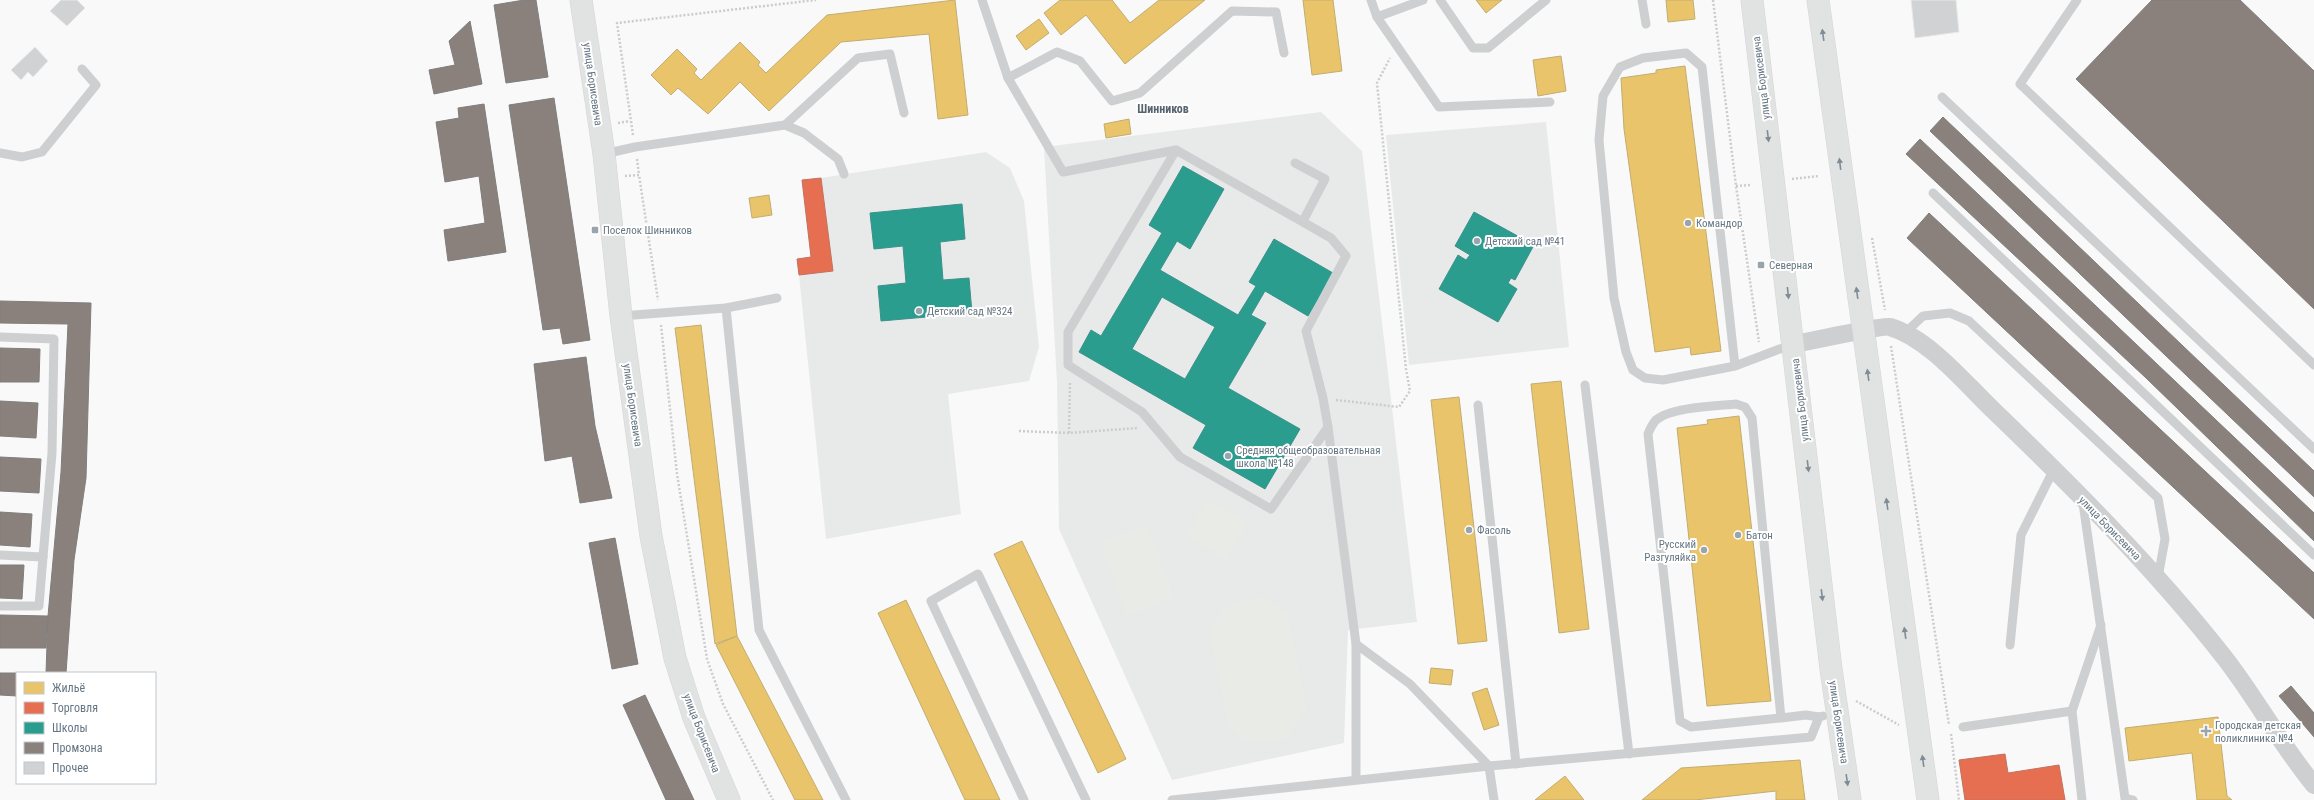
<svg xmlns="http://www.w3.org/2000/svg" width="2314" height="800" font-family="'Roboto Condensed',sans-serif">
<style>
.built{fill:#e8e9e9}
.green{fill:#e8ebe6}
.homes{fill:#e9c46a;stroke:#c1ad72}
.shops{fill:#e76f51;stroke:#c07160}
.schools{fill:#2a9d8f;stroke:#3c918b;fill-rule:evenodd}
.industry{fill:#8a817c;stroke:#7f7e7e}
.building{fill:#d0d2d3;stroke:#e8e8e8}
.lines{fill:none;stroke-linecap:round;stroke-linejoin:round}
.secondary-casing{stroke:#d5d6d7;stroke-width:23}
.path{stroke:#cbcccd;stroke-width:2.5;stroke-dasharray:2 2;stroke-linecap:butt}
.lane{stroke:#cecfd0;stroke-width:9}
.street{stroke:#cecfd0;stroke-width:18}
.secondary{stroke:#e1e2e2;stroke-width:22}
.oneway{fill:#7e8c96}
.poi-dot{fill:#99a4ac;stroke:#fff;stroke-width:1.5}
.labels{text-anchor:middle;stroke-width:4;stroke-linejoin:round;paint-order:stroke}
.street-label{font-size:11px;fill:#657683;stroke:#fff}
.poi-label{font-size:11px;fill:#657683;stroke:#fff;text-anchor:start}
.neighbourhood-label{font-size:12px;font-weight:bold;fill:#57646e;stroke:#fff}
</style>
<rect width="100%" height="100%" fill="#f9f9f9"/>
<!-- built -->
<g class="built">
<polygon points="1321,112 1362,151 1417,622 1348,630 1344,743 1172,780 1059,529 1057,383 1044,147"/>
<polygon points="1546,122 1569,347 1409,365 1386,135"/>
<polygon points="986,152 1010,168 1024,201 1039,347 1029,381 948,394 961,514 826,539 799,275 833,271 821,178"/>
</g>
<!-- green -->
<g class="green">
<polygon points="1207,499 1248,523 1226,559 1186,536"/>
<polygon points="1148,525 1174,598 1126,615 1100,542"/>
<polygon points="1266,597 1288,615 1307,709 1287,738 1262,743 1241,739 1228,725 1210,634 1223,609 1243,600"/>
</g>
<!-- homes -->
<g class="homes">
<polygon points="955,0 968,115 938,119 929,34 841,42 769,111 740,82 708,114 678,88 671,95 651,75 677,49 697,69 694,73 701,80 740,42 760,62 758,65 766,73 827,15"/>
<polygon points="1060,0 1112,0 1130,23 1159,0 1205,0 1125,64 1086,15 1061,35 1044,13"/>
<polygon points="1303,0 1333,0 1342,71 1312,75"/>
<polygon points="1476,0 1502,0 1486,13"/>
<polygon points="1666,0 1693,0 1695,19 1668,22"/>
<polygon points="1039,19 1049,33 1026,50 1016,36"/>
<polygon points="1561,56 1566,91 1538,96 1533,60"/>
<polygon points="1685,66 1721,351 1691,355 1690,347 1655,352 1624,129 1621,78 1656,73 1656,70"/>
<polygon points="1129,119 1131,134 1106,138 1104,124"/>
<polygon points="769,195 772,215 752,218 749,198"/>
<polygon points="701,325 737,636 715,644 675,328"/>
<polygon points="1561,381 1589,629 1559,633 1531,384"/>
<polygon points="1459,397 1487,641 1458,644 1431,400"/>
<polygon points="1739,416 1771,701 1707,706 1677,428 1708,424 1707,420"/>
<polygon points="1022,541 1126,759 1098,773 994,554"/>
<polygon points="906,600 1000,800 965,800 878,613"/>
<polygon points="737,636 823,800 795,800 716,645"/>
<polygon points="1431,668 1453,670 1451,685 1429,683"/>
<polygon points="1487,688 1499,725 1484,730 1472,693"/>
<polygon points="2218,717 2227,796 2232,800 2197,800 2192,753 2129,761 2125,728"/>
<polygon points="1800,760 1805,800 1776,800 1776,791 1695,800 1642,800 1681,768"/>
<polygon points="1565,776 1584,800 1535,800"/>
</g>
<!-- shops -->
<g class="shops">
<polygon points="821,178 833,271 799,275 797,259 811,257 802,180"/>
<polygon points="2005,754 2008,773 2059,765 2065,800 1965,800 1959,760"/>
</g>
<!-- schools -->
<g class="schools">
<path d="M1183 166 1224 189 1190 249 1177 241 1160 270 1238 315 1256 286 1249 282 1274 239 1333 273 1308 316 1265 291 1251 315 1266 323 1228 388 1300 429 1265 489 1193 448 1206 425 1079 352 1091 330 1101 336 1162 233 1149 225ZM1162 297 1215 327 1185 379 1132 349Z"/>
<polygon points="962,204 965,239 940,242 943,280 969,278 972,313 881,321 878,286 906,283 903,246 874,249 870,213"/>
<polygon points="1474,212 1534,245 1515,280 1511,278 1508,283 1517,289 1498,322 1439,289 1458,255 1466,260 1470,255 1455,246"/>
</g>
<!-- industry -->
<g class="industry">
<polygon points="524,0 536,0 548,77 506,83 494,5"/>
<polygon points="2152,0 2240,0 2314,71 2314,309 2076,79"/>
<polygon points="470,21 482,84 434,94 429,70 455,65 449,41"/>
<polygon points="554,98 590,340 563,344 560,328 543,330 509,105"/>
<polygon points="484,104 506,252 448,261 444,230 485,223 479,176 445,182 436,122 459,118 458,108"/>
<polygon points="1943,117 2314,471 2314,497 1930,131"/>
<polygon points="1920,139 2314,513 2314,541 2146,378 1906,154"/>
<polygon points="1929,213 2314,573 2314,619 1907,238"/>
<polygon points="0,301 91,303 86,478 74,560 66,673 46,673 48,616 61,472 68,324 0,323"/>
<polygon points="0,348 40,349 39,382 0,382"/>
<polygon points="586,357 595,426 612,498 580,503 572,456 545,461 534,364"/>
<polygon points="0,401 38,403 36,438 0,436"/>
<polygon points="0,457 41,459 39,493 0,491"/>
<polygon points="0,512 32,514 30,547 0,545"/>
<polygon points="615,538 638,664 612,669 589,543"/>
<polygon points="0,565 24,565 22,599 0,598"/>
<polygon points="0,615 48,616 46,648 0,648"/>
<polygon points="0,673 17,673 17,696 0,695"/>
<polygon points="2291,686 2314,713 2314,737 2279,696"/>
<polygon points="645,695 694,800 666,800 623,705"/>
</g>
<!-- building -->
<g class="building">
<polygon points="61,0 77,0 85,8 67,26 50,11"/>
<polygon points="1911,0 1956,0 1959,32 1915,38"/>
<polygon points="35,47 48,61 33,77 28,72 21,80 11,70"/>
</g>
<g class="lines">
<defs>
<g id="secondary">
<polyline points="581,0 604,154 621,316 651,536 675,658 694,718 729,800"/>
<polyline points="1752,0 1831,669 1850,800"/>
<polyline points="1818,0 1928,800"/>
</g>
</defs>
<!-- secondary casing -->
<use href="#secondary" class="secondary-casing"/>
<!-- path -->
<g class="path">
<polyline points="1713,0 1736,186 1759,342"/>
<polyline points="618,123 630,121"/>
<polyline points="633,135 617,23 816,0"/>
<polyline points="637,159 639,175"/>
<polyline points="625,176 639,175 658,300"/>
<polyline points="1792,179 1819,176"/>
<polyline points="1736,186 1750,185"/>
<polyline points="1872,238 1885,310"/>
<polyline points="661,325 677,474 707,659 723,704 773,800"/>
<polyline points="1891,346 1949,725"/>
<polyline points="1336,400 1399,407 1410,391 1406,369 1377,83 1390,58"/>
<polyline points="1019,431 1069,433 1138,428"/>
<polyline points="1069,433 1070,382"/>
<polyline points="1856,701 1899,725"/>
<polyline points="1951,734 1959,800"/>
</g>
<!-- lane -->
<g class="lane">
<polyline points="982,0 1008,78 1057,52 1080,61 1112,101 1140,93 1232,11 1276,12 1284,53"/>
<polyline points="1371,0 1377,17 1423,0"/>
<polyline points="1440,0 1473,48 1488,48 1546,0"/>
<polyline points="1642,0 1646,24"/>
<polyline points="2077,0 2020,84 2314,365"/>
<polyline points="1377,17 1439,107 1550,102"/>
<polyline points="1008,78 1063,172 1176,150 1331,238 1346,256 1306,331 1323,398 1328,427"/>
<polyline points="1942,97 2314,449"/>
<polyline points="785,125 804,133 838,159 844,174"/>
<polyline points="1176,150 1068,332 1068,365 1142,412 1180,457 1271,509 1328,427 1356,644"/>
<polyline points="0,153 22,157 42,152 96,85 82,69"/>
<polyline points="604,154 635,147 785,125 858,58 890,54 904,113"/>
<polyline points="1295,163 1325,179 1303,221"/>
<polyline points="1933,193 2314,555"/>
<polyline points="726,308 759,630 846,800"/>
<polyline points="621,316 726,308 777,298"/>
<polyline points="1905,333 1923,316 1950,313 1969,321 2158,498 2165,539 2158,578"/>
<polyline points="0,337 54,339 52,453 43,557 0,555"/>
<polyline points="1735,366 1702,67 1686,53 1643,58 1620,67 1603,96 1599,140 1614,298 1626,352 1633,370 1645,378 1663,380 1735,366 1793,344"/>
<polyline points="1585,385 1629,754"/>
<polyline points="1478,405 1516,764"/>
<polyline points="2083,503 2125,798 2133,800"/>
<polyline points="0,606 39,606 43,557"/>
<polyline points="2010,645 2021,535 2054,469"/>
<path d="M1781 718 1691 727 1680 721 1648 434C1650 429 1652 424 1656 420 1671 407 1716 406 1736 404L1745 407 1752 418 1781 718 1806 715 1819 717"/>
<polyline points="1963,727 2072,711"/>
<polyline points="1356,779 1356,644 1410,684 1489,766 1494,800"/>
<polyline points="1024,800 931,601 978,574 1086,800"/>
<polyline points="1172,800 1489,766 1811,737 1819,717 1823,716"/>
<polyline points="2082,800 2072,711 2101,625"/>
</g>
<!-- street -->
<path class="street" d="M1794 344C1807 342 1883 325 1890 327 1928 338 1964 382 1992 409 2073 487 2154 568 2224 657 2256 698 2281 745 2314 785"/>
<!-- secondary -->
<use href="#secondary" class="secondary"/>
</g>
<!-- one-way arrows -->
<defs><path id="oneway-solid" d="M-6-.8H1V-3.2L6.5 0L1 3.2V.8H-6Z"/></defs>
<g class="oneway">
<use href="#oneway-solid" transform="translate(1823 35) rotate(-98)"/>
<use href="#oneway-solid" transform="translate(1768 136) rotate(83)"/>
<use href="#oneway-solid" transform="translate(1840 164) rotate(-97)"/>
<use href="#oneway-solid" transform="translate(1788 293) rotate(84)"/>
<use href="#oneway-solid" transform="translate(1857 293) rotate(-98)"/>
<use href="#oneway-solid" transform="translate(1868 375) rotate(-98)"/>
<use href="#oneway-solid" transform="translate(1808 466) rotate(83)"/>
<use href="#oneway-solid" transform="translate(1887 504) rotate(-98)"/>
<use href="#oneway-solid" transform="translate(1822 595) rotate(83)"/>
<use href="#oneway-solid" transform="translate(1905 633) rotate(-98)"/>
<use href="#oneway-solid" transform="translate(1923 761) rotate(-98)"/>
<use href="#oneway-solid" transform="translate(1847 780) rotate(82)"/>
</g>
<!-- markers -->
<g class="poi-dot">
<circle cx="1688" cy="223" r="4"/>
<rect x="591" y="226" width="8" height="8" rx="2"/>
<circle cx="1477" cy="241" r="4"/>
<rect x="1757" y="261" width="8" height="8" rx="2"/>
<circle cx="919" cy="311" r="4"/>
<circle cx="1228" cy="456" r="4"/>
<circle cx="1469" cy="530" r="4"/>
<circle cx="1738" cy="535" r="4"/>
<circle cx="1704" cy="550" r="4"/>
<path d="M2204 725h4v4h4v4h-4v4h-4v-4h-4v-4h4z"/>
</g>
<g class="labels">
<!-- street labels -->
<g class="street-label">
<text transform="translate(1761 78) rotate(-97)" y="4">улица Борисевича</text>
<text transform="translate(593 84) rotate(82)" y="4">улица Борисевича</text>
<text transform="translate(1800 400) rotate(-97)" y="4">улица Борисевича</text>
<text transform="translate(633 405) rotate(82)" y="4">улица Борисевича</text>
<text transform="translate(2110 528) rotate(46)" y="4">улица Борисевича</text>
<text transform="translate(1839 722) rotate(82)" y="4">улица Борисевича</text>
<text transform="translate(702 733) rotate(69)" y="4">улица Борисевича</text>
</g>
<!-- poi labels -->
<g class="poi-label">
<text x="1696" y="227">Командор</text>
<text x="603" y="234">Поселок Шинников</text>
<text x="1485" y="245">Детский сад №41</text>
<text x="1769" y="269">Северная</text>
<text x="927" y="315">Детский сад №324</text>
<text x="1236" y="454">Средняя общеобразовательная<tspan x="1236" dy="13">школа №148</tspan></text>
<text x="1477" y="534">Фасоль</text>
<text x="1746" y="539">Батон</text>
<text x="1696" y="548" text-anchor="end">Русский<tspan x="1696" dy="13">Разгуляйка</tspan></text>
<text x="2215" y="729">Городская детская<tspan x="2215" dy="13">поликлиника №4</tspan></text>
</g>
<!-- neighbourhood labels -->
<g class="neighbourhood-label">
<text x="1163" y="113">Шинников</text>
</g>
</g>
<!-- legend -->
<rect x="16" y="672" width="140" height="112" fill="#ffffff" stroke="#c1c8cd"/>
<rect x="24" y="682" width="20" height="12" fill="#e9c46a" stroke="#c1c8cd"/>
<text x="52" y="692" font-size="12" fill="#657683">Жильё</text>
<rect x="24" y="702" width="20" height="12" fill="#e76f51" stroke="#c1c8cd"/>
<text x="52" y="712" font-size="12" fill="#657683">Торговля</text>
<rect x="24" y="722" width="20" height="12" fill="#2a9d8f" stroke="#c1c8cd"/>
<text x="52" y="732" font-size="12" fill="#657683">Школы</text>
<rect x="24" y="742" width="20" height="12" fill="#8a817c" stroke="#c1c8cd"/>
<text x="52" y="752" font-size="12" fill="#657683">Промзона</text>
<rect x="24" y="762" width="20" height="12" fill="#d0d2d3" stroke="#c1c8cd"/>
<text x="52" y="772" font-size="12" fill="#657683">Прочее</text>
</svg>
